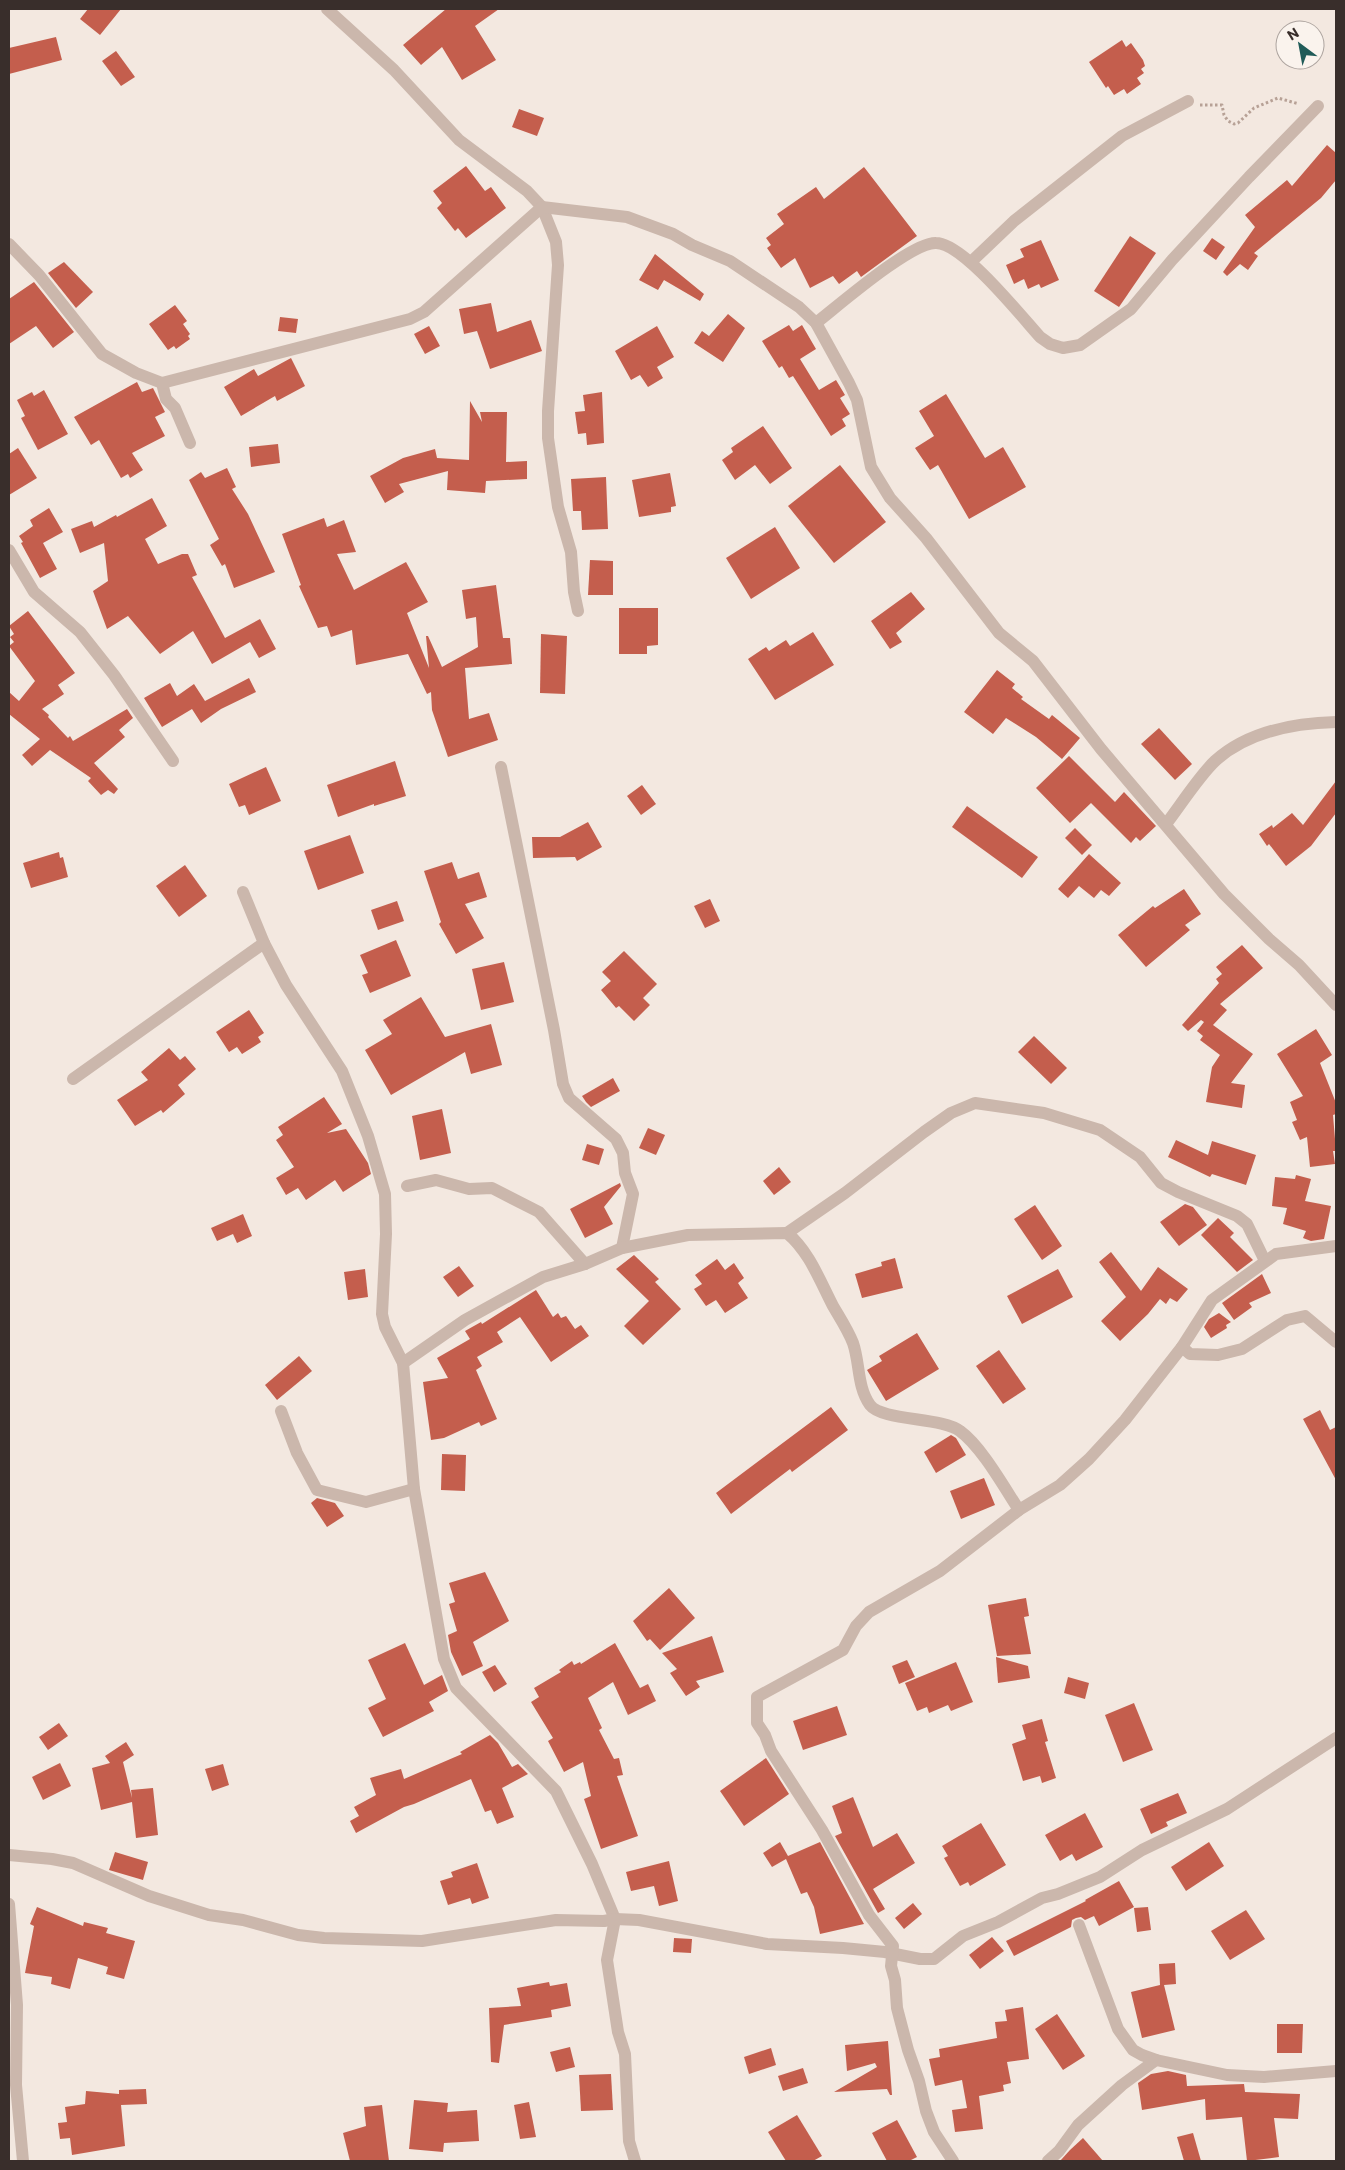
<svg xmlns="http://www.w3.org/2000/svg" width="1345" height="2170" font-family="Commissioner,sans-serif">
<style>
.building{fill:#c45e4d}
.lines{fill:none;stroke-linecap:round;stroke-linejoin:round}
.path{stroke:#b7a196;stroke-width:3;stroke-dasharray:2.5 2.5;stroke-linecap:butt}
.minor{stroke:#cbb7ac;stroke-width:12}
</style>
<rect width="100%" height="100%" fill="#f3e8e0"/>
<!-- building -->
<g class="building">
<polygon points="88,9 121,9 100,35 80,19"/>
<polygon points="446,9 499,9 475,26 496,60 462,80 442,47 421,65 403,45"/>
<polygon points="56,37 62,60 9,74 9,48"/>
<polygon points="1122,40 1126,47 1131,43 1143,60 1145,66 1141,69 1144,73 1137,78 1141,84 1127,94 1124,89 1114,95 1108,86 1106,88 1089,62"/>
<polygon points="116,51 135,77 121,86 102,61"/>
<polygon points="519,109 544,118 537,136 512,127"/>
<polygon points="1327,145 1336,153 1336,180 1321,198 1254,253 1258,256 1248,270 1240,264 1227,276 1223,272 1255,227 1245,215 1287,180 1292,186"/>
<polygon points="466,166 485,191 491,187 506,208 466,238 458,228 455,231 437,208 442,203 433,191"/>
<polygon points="864,167 917,236 861,277 857,271 839,284 833,276 810,288 795,258 781,268 767,248 771,245 766,238 784,224 777,214 816,187 824,199"/>
<polygon points="1130,236 1156,253 1119,307 1094,291"/>
<polygon points="1212,238 1225,247 1216,260 1203,251"/>
<polygon points="1041,240 1059,280 1041,288 1039,284 1028,289 1024,279 1014,284 1006,265 1024,257 1020,249"/>
<polygon points="655,254 704,294 700,301 664,280 658,290 639,280"/>
<polygon points="64,262 93,292 76,308 48,273"/>
<polygon points="34,282 74,332 53,348 36,326 9,344 9,299"/>
<polygon points="491,303 497,332 531,320 542,351 490,369 477,331 464,334 459,309"/>
<polygon points="175,305 187,321 183,324 190,334 188,336 190,339 176,349 174,346 168,350 149,324"/>
<polygon points="728,314 745,328 723,362 694,343 702,331 709,336"/>
<polygon points="280,317 298,319 296,333 278,331"/>
<polygon points="789,325 793,331 802,325 816,349 800,359 819,390 836,380 845,395 840,398 850,414 842,419 846,426 831,436 793,376 789,378 782,366 779,368 762,341"/>
<polygon points="429,326 440,346 425,354 414,334"/>
<polygon points="657,326 674,357 657,367 663,378 648,387 640,375 631,380 615,351"/>
<polygon points="291,358 305,386 277,401 275,396 241,416 224,387 254,369 258,376"/>
<polygon points="137,382 142,392 153,388 165,412 155,417 165,436 132,453 143,470 130,478 128,474 121,478 99,440 91,445 74,417"/>
<polygon points="44,390 68,434 38,450 21,418 25,416 17,400 32,392 34,396"/>
<polygon points="602,392 604,443 587,445 586,433 578,434 575,412 585,411 583,395"/>
<polygon points="946,394 985,458 1003,447 1026,487 969,519 938,465 930,470 915,448 934,436 919,411"/>
<polygon points="470,401 482,422 480,412 507,412 506,462 527,461 527,479 486,481 485,493 447,490 448,471 399,484 404,492 385,503 370,476 403,458 435,449 437,458 469,460"/>
<polygon points="763,426 792,468 770,484 755,465 735,480 722,460 733,452 731,448"/>
<polygon points="278,444 280,463 251,467 249,447"/>
<polygon points="18,448 37,478 9,495 9,454"/>
<polygon points="840,465 886,522 834,563 788,506"/>
<polygon points="227,468 236,487 232,489 248,514 275,572 234,588 225,564 222,566 210,545 219,539 189,480 201,472 205,478"/>
<polygon points="670,473 676,506 671,507 671,512 639,517 632,480"/>
<polygon points="606,477 608,529 582,530 581,511 573,511 571,479"/>
<polygon points="152,498 167,526 145,539 158,564 182,554 188,554 197,575 192,577 225,638 260,619 276,649 259,658 250,642 212,664 193,631 160,654 128,616 107,629 93,591 108,581 104,543 80,553 71,529 92,521 94,527 116,515 117,517"/>
<polygon points="49,508 63,532 43,543 57,569 40,578 21,543 23,542 19,536 33,526 30,520"/>
<polygon points="324,518 327,527 344,520 356,552 337,554 354,590 406,562 428,602 407,613 429,668 426,636 428,636 442,667 478,647 476,617 466,619 462,590 496,585 503,638 510,638 512,664 465,668 469,719 489,713 498,740 448,757 432,710 431,692 427,694 408,654 356,665 352,630 331,637 327,626 318,628 299,586 301,585 282,534"/>
<polygon points="775,527 800,568 751,599 726,558"/>
<polygon points="590,560 613,561 613,595 588,595"/>
<polygon points="911,592 925,609 896,633 902,642 890,649 871,621"/>
<polygon points="619,608 658,608 658,645 647,646 647,654 619,654"/>
<polygon points="28,611 75,673 58,685 64,694 42,709 49,715 48,717 68,738 70,736 73,741 127,709 133,718 119,730 125,737 94,763 118,789 114,794 108,790 101,795 88,781 91,778 50,750 32,766 22,755 40,739 9,714 9,692 19,701 35,681 9,646 14,642 10,637 14,634 9,626"/>
<polygon points="813,632 834,665 775,700 748,659 766,647 769,651 786,640 790,646"/>
<polygon points="541,634 567,636 565,694 540,693"/>
<polygon points="997,670 1015,684 1012,688 1023,697 1021,699 1049,719 1052,715 1080,738 1062,759 1036,737 1006,718 993,734 964,712"/>
<polygon points="249,678 256,692 221,709 201,723 192,709 162,727 144,698 170,683 177,696 194,684 205,701"/>
<polygon points="1159,728 1192,764 1175,780 1141,744"/>
<polygon points="1069,756 1115,802 1124,792 1156,826 1140,841 1136,837 1131,843 1091,803 1070,823 1036,788"/>
<polygon points="395,761 406,796 374,806 374,804 338,817 327,785"/>
<polygon points="266,767 281,801 249,815 245,805 239,807 229,784"/>
<polygon points="1336,781 1336,813 1311,846 1286,866 1269,844 1267,846 1259,834 1272,825 1273,828 1292,813 1303,825"/>
<polygon points="642,785 656,804 641,815 627,796"/>
<polygon points="967,806 1038,857 1022,878 952,827"/>
<polygon points="588,822 602,847 577,861 575,857 533,858 532,837 560,837"/>
<polygon points="1075,828 1092,845 1082,855 1065,838"/>
<polygon points="350,835 364,873 318,890 304,851"/>
<polygon points="59,852 60,858 63,857 68,877 31,888 23,863"/>
<polygon points="1089,854 1121,883 1109,896 1101,890 1094,898 1079,886 1068,898 1058,889"/>
<polygon points="452,862 458,879 479,872 487,897 465,904 484,938 456,954 439,924 441,922 424,871"/>
<polygon points="185,865 207,896 179,917 156,886"/>
<polygon points="1184,889 1201,914 1185,925 1190,930 1146,967 1118,935 1153,906 1155,908"/>
<polygon points="710,899 720,921 705,928 694,906"/>
<polygon points="397,901 404,921 378,930 371,910"/>
<polygon points="396,940 411,976 370,993 362,975 368,973 360,955"/>
<polygon points="1242,945 1263,968 1220,1004 1227,1010 1213,1025 1253,1054 1231,1083 1245,1085 1242,1108 1206,1102 1212,1067 1220,1055 1200,1040 1203,1036 1197,1031 1204,1022 1201,1020 1188,1031 1182,1025 1219,983 1216,979 1222,974 1216,967"/>
<polygon points="624,951 657,984 643,998 650,1005 634,1021 619,1006 616,1008 601,990 611,981 602,972"/>
<polygon points="504,962 514,1002 481,1010 472,969"/>
<polygon points="421,997 445,1037 491,1024 502,1065 471,1074 465,1052 391,1095 365,1050 392,1034 383,1020"/>
<polygon points="249,1010 264,1033 258,1037 261,1042 242,1054 237,1047 229,1052 216,1032"/>
<polygon points="1316,1029 1332,1055 1320,1063 1336,1103 1336,1114 1333,1115 1336,1151 1333,1151 1335,1164 1310,1167 1307,1137 1300,1140 1292,1122 1297,1120 1290,1102 1303,1096 1277,1054"/>
<polygon points="1034,1036 1067,1068 1051,1084 1018,1052"/>
<polygon points="169,1048 180,1060 185,1056 196,1069 178,1085 185,1094 163,1113 161,1110 135,1126 117,1100 148,1080 141,1072"/>
<polygon points="613,1078 620,1091 591,1107 586,1102 582,1096"/>
<polygon points="324,1097 342,1124 327,1133 346,1129 368,1163 371,1174 343,1192 335,1180 306,1200 298,1188 286,1195 276,1178 294,1167 276,1140 283,1135 278,1127"/>
<polygon points="442,1109 451,1153 420,1160 412,1116"/>
<polygon points="648,1128 665,1135 656,1155 639,1148"/>
<polygon points="1176,1140 1208,1155 1212,1141 1256,1155 1246,1185 1212,1174 1210,1177 1168,1157"/>
<polygon points="587,1144 604,1149 599,1165 582,1160"/>
<polygon points="779,1167 791,1182 774,1195 763,1181"/>
<polygon points="1296,1175 1311,1179 1305,1201 1331,1206 1324,1239 1311,1241 1303,1238 1306,1231 1283,1224 1287,1208 1272,1206 1275,1177 1295,1179"/>
<polygon points="620,1183 621,1186 604,1207 613,1224 585,1238 570,1209"/>
<polygon points="1185,1204 1193,1207 1207,1225 1179,1246 1160,1222"/>
<polygon points="1035,1205 1062,1246 1042,1260 1014,1219"/>
<polygon points="243,1214 252,1236 237,1243 233,1234 217,1241 211,1228"/>
<polygon points="1218,1218 1234,1233 1230,1237 1253,1260 1237,1272 1201,1235"/>
<polygon points="1111,1252 1141,1291 1158,1267 1188,1289 1177,1302 1170,1298 1166,1304 1160,1299 1148,1314 1120,1341 1101,1321 1126,1297 1099,1262"/>
<polygon points="634,1255 659,1279 655,1282 681,1309 643,1345 624,1326 649,1301 616,1269"/>
<polygon points="895,1258 903,1288 862,1298 855,1274 882,1266 881,1262"/>
<polygon points="717,1259 725,1270 734,1263 744,1278 738,1283 748,1298 725,1313 716,1300 706,1306 694,1289 702,1284 695,1275"/>
<polygon points="459,1266 474,1286 458,1297 443,1277"/>
<polygon points="365,1269 368,1297 348,1300 344,1272"/>
<polygon points="1058,1269 1073,1297 1022,1324 1007,1296"/>
<polygon points="1262,1274 1271,1293 1249,1303 1252,1307 1234,1320 1222,1303"/>
<polygon points="536,1290 553,1317 558,1313 561,1318 566,1316 575,1329 581,1325 589,1336 551,1362 520,1317 497,1332 503,1342 477,1357 482,1366 476,1370 497,1419 481,1426 479,1422 444,1438 431,1440 423,1382 448,1378 437,1358 470,1339 465,1331 481,1322 482,1324"/>
<polygon points="1219,1313 1231,1322 1226,1325 1227,1328 1211,1338 1204,1327 1209,1319"/>
<polygon points="917,1333 939,1369 886,1401 867,1370 882,1361 879,1356"/>
<polygon points="999,1350 1026,1389 1003,1404 976,1366"/>
<polygon points="299,1356 312,1371 277,1400 265,1385"/>
<polygon points="831,1407 848,1430 792,1472 790,1469 731,1514 716,1493"/>
<polygon points="1320,1410 1330,1430 1336,1427 1336,1480 1303,1419"/>
<polygon points="951,1435 956,1438 966,1455 936,1473 924,1452"/>
<polygon points="442,1454 466,1455 465,1491 441,1490"/>
<polygon points="984,1478 995,1505 961,1519 950,1491"/>
<polygon points="317,1498 335,1503 344,1516 327,1527 311,1503"/>
<polygon points="485,1572 509,1621 473,1642 483,1666 462,1676 451,1652 448,1635 457,1631 449,1604 455,1602 449,1583"/>
<polygon points="669,1588 695,1618 660,1650 650,1639 647,1641 633,1621"/>
<polygon points="1026,1598 1029,1616 1024,1617 1031,1654 997,1656 988,1605"/>
<polygon points="712,1636 724,1672 696,1681 700,1687 686,1696 670,1673 677,1669 662,1653"/>
<polygon points="405,1643 424,1685 442,1675 448,1691 429,1702 434,1711 383,1737 368,1708 386,1699 368,1660"/>
<polygon points="615,1643 640,1688 648,1684 656,1701 628,1715 613,1682 588,1698 602,1728 599,1730 614,1759 619,1758 623,1775 617,1776 638,1836 601,1849 584,1799 591,1796 583,1762 564,1772 548,1741 553,1738 531,1702 539,1697 534,1688 561,1672 559,1670 572,1661 574,1665 580,1662 581,1664"/>
<polygon points="996,1657 1028,1666 1030,1678 998,1683"/>
<polygon points="907,1660 915,1677 899,1684 892,1666"/>
<polygon points="956,1662 973,1702 951,1711 948,1705 929,1713 927,1707 917,1711 905,1683"/>
<polygon points="495,1665 507,1684 494,1692 482,1672"/>
<polygon points="1068,1677 1089,1683 1085,1699 1064,1693"/>
<polygon points="1134,1703 1153,1750 1123,1762 1105,1715"/>
<polygon points="837,1706 847,1735 803,1750 793,1721"/>
<polygon points="1042,1719 1048,1741 1045,1742 1056,1778 1042,1783 1040,1776 1023,1781 1012,1744 1026,1739 1022,1725"/>
<polygon points="59,1723 68,1736 48,1750 39,1737"/>
<polygon points="490,1735 498,1743 512,1767 518,1764 528,1774 502,1788 514,1817 497,1824 491,1810 485,1812 471,1779 414,1804 404,1807 356,1833 350,1821 359,1816 354,1807 376,1795 370,1778 401,1769 404,1779 462,1754 460,1752"/>
<polygon points="126,1742 134,1755 123,1762 132,1798 131,1790 153,1788 158,1835 136,1838 132,1802 101,1810 92,1768 110,1763 105,1756"/>
<polygon points="766,1758 789,1794 744,1826 720,1791"/>
<polygon points="60,1763 71,1786 43,1800 32,1777"/>
<polygon points="223,1764 229,1785 212,1791 205,1769"/>
<polygon points="1178,1793 1187,1813 1166,1822 1168,1826 1151,1834 1140,1809"/>
<polygon points="853,1797 873,1847 897,1833 915,1863 873,1889 885,1909 878,1913 835,1836 842,1833 832,1806"/>
<polygon points="1085,1813 1103,1847 1076,1861 1072,1854 1060,1861 1045,1835"/>
<polygon points="981,1823 1006,1865 970,1886 968,1882 960,1886 944,1858 948,1856 942,1846"/>
<polygon points="780,1842 788,1856 820,1842 864,1924 820,1934 814,1907 807,1892 801,1894 786,1859 772,1867 763,1853"/>
<polygon points="1209,1842 1224,1866 1186,1891 1171,1867"/>
<polygon points="115,1852 148,1862 143,1880 109,1870"/>
<polygon points="669,1861 678,1901 659,1906 654,1886 631,1891 626,1872"/>
<polygon points="477,1863 489,1898 472,1904 470,1898 448,1905 440,1881 453,1877 451,1872"/>
<polygon points="1119,1881 1134,1907 1099,1926 1094,1916 1085,1920 1081,1917 1076,1918 1072,1920 1071,1927 1014,1956 1006,1941 1086,1901 1085,1900"/>
<polygon points="913,1903 922,1914 904,1929 895,1918"/>
<polygon points="37,1907 83,1926 84,1922 108,1928 106,1933 135,1941 124,1979 106,1974 108,1967 78,1958 70,1989 51,1984 52,1977 25,1973 34,1926 30,1924"/>
<polygon points="1148,1907 1151,1930 1137,1932 1134,1908"/>
<polygon points="1246,1910 1265,1939 1230,1960 1211,1931"/>
<polygon points="992,1937 1004,1951 980,1969 969,1955"/>
<polygon points="674,1938 692,1939 691,1953 673,1952"/>
<polygon points="1175,1963 1176,1984 1164,1985 1175,2030 1142,2038 1131,1992 1160,1985 1159,1964"/>
<polygon points="549,1982 550,1986 567,1983 571,2006 551,2010 552,2017 504,2025 499,2063 491,2062 489,2008 521,2006 517,1988"/>
<polygon points="1023,2007 1029,2059 1007,2062 1011,2083 1003,2085 1004,2091 979,2096 983,2129 955,2132 952,2110 967,2108 962,2080 935,2086 929,2059 940,2057 939,2049 997,2038 995,2022 1007,2021 1005,2010"/>
<polygon points="1057,2014 1085,2056 1063,2070 1035,2029"/>
<polygon points="1277,2024 1303,2024 1302,2053 1277,2053"/>
<polygon points="888,2041 892,2095 890,2095 887,2089 834,2092 877,2067 875,2063 847,2071 845,2045"/>
<polygon points="570,2047 575,2067 556,2072 550,2052"/>
<polygon points="771,2048 776,2065 749,2074 744,2057"/>
<polygon points="803,2068 808,2083 783,2091 778,2076"/>
<polygon points="1168,2071 1186,2075 1187,2086 1244,2084 1245,2092 1300,2094 1298,2119 1274,2118 1279,2157 1247,2161 1242,2117 1206,2120 1205,2099 1142,2110 1138,2083 1151,2074"/>
<polygon points="611,2074 613,2110 581,2111 579,2075"/>
<polygon points="146,2089 147,2104 121,2105 125,2146 72,2155 70,2138 60,2139 58,2123 67,2122 65,2107 85,2104 86,2091 119,2094 119,2090"/>
<polygon points="414,2100 448,2103 447,2112 477,2110 479,2141 444,2143 443,2152 409,2149"/>
<polygon points="529,2102 536,2137 520,2139 514,2105"/>
<polygon points="382,2105 389,2161 350,2161 343,2133 366,2126 364,2107"/>
<polygon points="797,2115 822,2156 813,2161 786,2161 768,2132"/>
<polygon points="897,2120 917,2157 909,2161 887,2161 872,2133"/>
<polygon points="1193,2133 1201,2161 1184,2161 1177,2137"/>
<polygon points="1083,2138 1103,2161 1060,2161 1070,2150"/>
</g>
<g class="lines">
<!-- path -->
<polyline class="path" points="1200,105 1222,105 1224,115 1228,121 1234,124 1238,123 1254,108 1278,98 1299,104"/>
<!-- minor -->
<g class="minor">
<polyline points="327,9 394,70 459,140 527,191 542,207 556,242 558,265 548,411 548,438 558,507 571,552 574,592 578,611"/>
<polyline points="9,244 39,275 102,354 136,373 162,383 166,399 175,408 190,443"/>
<polyline points="971,262 1014,221 1122,136 1188,101"/>
<path d="M816 323C838 306 911 242 936 243 963 243 1021 316 1040 337L1050 344 1063 348 1080 345 1131 309 1172 260 1249 177 1318 106"/>
<polyline points="162,383 410,319 424,312 542,207 627,217 673,234 692,245 730,261 799,307 816,323 849,383 857,400 871,467 890,498 926,538 999,633 1033,661 1101,749 1224,894 1269,939 1299,965 1336,1005"/>
<polyline points="9,550 34,592 80,632 114,675 173,761"/>
<polyline points="501,767 554,1030 563,1084 569,1098 616,1139 623,1153 625,1173 633,1194 622,1248"/>
<path d="M1166 824C1180 806 1199 776 1215 761 1247 732 1295 723 1336 722"/>
<polyline points="243,892 264,943 286,985 342,1071 368,1136 385,1194 386,1234 382,1314 385,1327 403,1363 414,1489 444,1659 456,1688 556,1791 592,1864 615,1919 607,1960 618,2032 625,2054 629,2141 635,2161"/>
<polyline points="73,1079 264,943"/>
<polyline points="407,1186 436,1180 469,1189 492,1188 539,1212 585,1264"/>
<polyline points="787,1233 845,1193 924,1132 951,1113 975,1103 1044,1113 1100,1130 1140,1157 1161,1183 1178,1192 1237,1216 1247,1224 1265,1261"/>
<polyline points="1182,1347 1190,1354 1218,1355 1242,1349 1287,1320 1305,1316 1336,1342"/>
<path d="M403 1363 465 1320 543 1277 585 1264 622 1248 688 1235 787 1233C809 1251 820 1281 833 1306 840 1318 848 1330 853 1343 860 1363 857 1387 870 1405 882 1421 942 1417 960 1431 981 1446 1004 1487 1019 1510"/>
<polyline points="281,1411 297,1453 317,1490 366,1502 414,1489"/>
<polyline points="9,1855 52,1859 73,1863 149,1896 209,1915 243,1920 298,1935 324,1938 422,1941 556,1920 604,1921 615,1919 639,1920 767,1944 843,1948 885,1952 920,1959 934,1959 963,1936 998,1922 1042,1898 1058,1894 1100,1877 1142,1850 1227,1809 1336,1738"/>
<polyline points="9,1904 17,2005 16,2085 23,2161"/>
<polyline points="1079,1925 1118,2029 1133,2050 1142,2055 1156,2060 1227,2075 1264,2077 1336,2071"/>
<polyline points="953,2161 934,2132 926,2111 919,2081 908,2050 897,2008 895,1980 891,1966 893,1946 869,1915 822,1830 771,1751 765,1735 757,1723 757,1697 843,1650 856,1626 869,1612 940,1571 1019,1510 1060,1485 1089,1459 1125,1420 1182,1347 1212,1300 1276,1254 1336,1246"/>
<polyline points="1048,2161 1059,2151 1078,2125 1122,2085 1156,2060"/>
</g>
</g>
<!-- border -->
<rect width="1345" height="2170" fill="none" stroke="#392e2b" stroke-width="20"/>
<!-- north arrow -->
<g transform="translate(1300 45) rotate(328)"><circle r="24" fill="#faf3ed" stroke="#ada49f"/>
<path d="M0-4L9 19L0 12L-9 19Z" fill="#205b58"/>
<text y="-8" font-size="14" font-weight="bold" text-anchor="middle" fill="#392e2b">N</text>
</g>
</svg>
